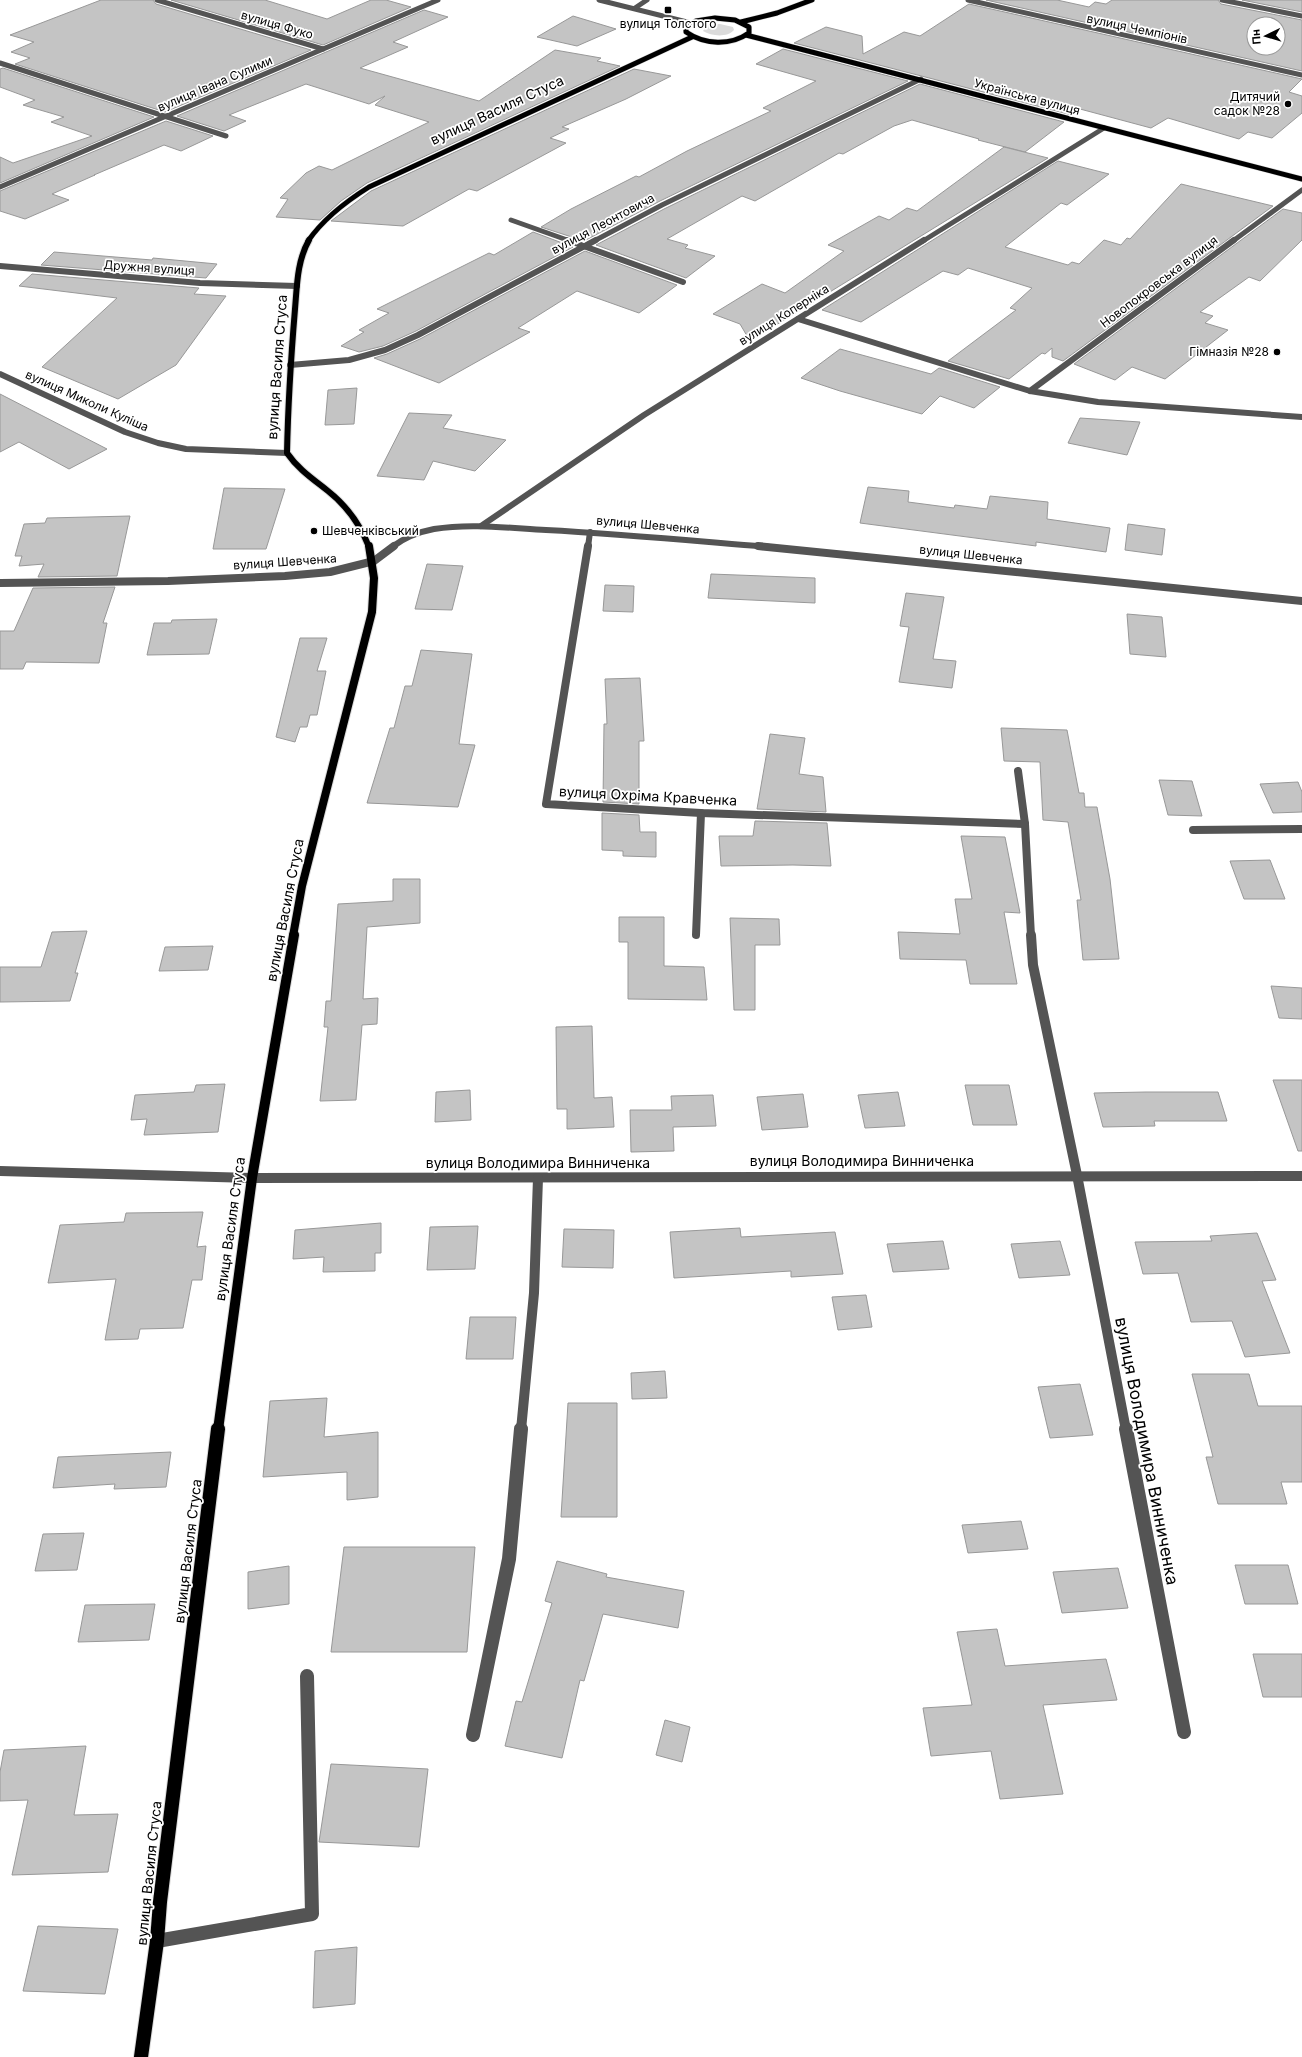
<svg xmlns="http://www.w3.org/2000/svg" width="1302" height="2057" font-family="Inter,sans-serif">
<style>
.green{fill:#dbdbdb}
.building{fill:#c4c4c4;stroke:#989898;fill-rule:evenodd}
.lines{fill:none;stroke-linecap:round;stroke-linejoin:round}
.major-far4-casing{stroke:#dbdbdb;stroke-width:6}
.major-far3-casing{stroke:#dbdbdb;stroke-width:8}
.major-far2-casing{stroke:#dbdbdb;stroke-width:10}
.major-far1-casing{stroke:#dbdbdb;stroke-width:12}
.major-casing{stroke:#dbdbdb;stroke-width:16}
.minor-far4{stroke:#545454;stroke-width:5}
.minor-far3{stroke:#545454;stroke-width:6}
.minor-far2{stroke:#545454;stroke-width:8}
.minor-far1{stroke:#545454;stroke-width:10}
.minor{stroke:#545454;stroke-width:14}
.major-far4{stroke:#000;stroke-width:5}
.major-far3{stroke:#000;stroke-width:6}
.major-far2{stroke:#000;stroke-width:8}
.major-far1{stroke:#000;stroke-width:10}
.major{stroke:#000;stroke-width:14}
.poi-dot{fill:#000;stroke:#fff;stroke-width:1.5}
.labels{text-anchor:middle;stroke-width:3.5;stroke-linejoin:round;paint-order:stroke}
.far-poi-label{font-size:12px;fill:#000;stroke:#fff;text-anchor:end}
.far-street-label{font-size:12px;fill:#000;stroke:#fff}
.street-label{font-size:14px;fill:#000;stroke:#fff}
.near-street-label{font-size:17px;fill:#000;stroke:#fff}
</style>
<rect width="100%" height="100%" fill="#fff"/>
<!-- green -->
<path class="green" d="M720 24 733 27 734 30C727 38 711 36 703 31L707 25Z"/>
<!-- building -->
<g class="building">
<polygon points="101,0 153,0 156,4 311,50 165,112 15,64 30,58 11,52 34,42 10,35"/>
<polygon points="171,0 265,0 327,19 371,0 386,0 411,7 323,45"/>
<path d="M986 0H1057L1089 7 1095 2 1106 4 1112 0H1218L1221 4 1302 20V71ZM1254 24H1278V48H1254Z"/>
<polygon points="1242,0 1302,0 1302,12"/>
<polygon points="969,4 1302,79 1289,92 1302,96 1302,113 1272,138 1248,132 1239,139 1168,118 1151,128 1080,109 1072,115 794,43 826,27 862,36 863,54 904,32 920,36"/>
<polygon points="424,10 448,17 393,42 408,47 360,68 479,101 555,50 601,58 597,61 620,66 367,183 341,201 320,220 276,217 288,199 280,198 306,173 319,166 332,170 429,122 375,105 385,96 369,104 306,84 229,115 246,121 224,131 177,116"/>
<polygon points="573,16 616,29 577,46 537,37"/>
<polygon points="783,49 908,81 660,201 584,241 541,227 571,209 636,176 639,177 687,151 771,111 763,108 816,81 756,64"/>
<polygon points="3,68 154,117 0,183 0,157 13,163 92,136 51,122 64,117 23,105 35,100 0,87 0,69"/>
<polygon points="634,69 671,76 626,99 562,127 569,129 550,138 566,143 477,191 469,189 403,226 331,221 371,191"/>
<polygon points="920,84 1064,122 1025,152 978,140 979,139 912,120 894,126 843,154 839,153 755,201 742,196 667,239 688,245 685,248 715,256 686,278 596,245 664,209"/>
<polygon points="166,121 213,136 181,151 164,145 94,175 95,175 52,194 69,200 25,219 0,211 0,191"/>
<polygon points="1004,147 1048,158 750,341 740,324 713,314 762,284 785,293 844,251 828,245 879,216 889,220 907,208 917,211"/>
<polygon points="1058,161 1109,174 1067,205 1061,203 1005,247 1068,265 1072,262 1079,264 1104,240 1121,245 1127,238 1130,239 1181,184 1273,206 1063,361 1052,357 1052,348 1045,354 1042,353 1009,379 948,361 1016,310 1010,308 1032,288 968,268 958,275 943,271 861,322 822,310"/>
<polygon points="1283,209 1302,213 1302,240 1260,281 1249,277 1200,312 1213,316 1205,323 1228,330 1165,379 1132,367 1115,380 1074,364"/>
<polygon points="533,232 573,247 416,331 383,346 359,352 341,346 364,332 359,330 389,313 377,309 489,253 494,255"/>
<polygon points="585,251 677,285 639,313 577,291 518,328 530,332 439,383 374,358 387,354 420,339"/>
<polygon points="54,252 152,260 153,258 217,264 206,278 41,265"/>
<polygon points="32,274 199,288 194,294 226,296 176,365 118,399 42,367 117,298 19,286"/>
<polygon points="840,349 931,374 939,368 1000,387 974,408 940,396 922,414 840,391 801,378"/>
<polygon points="357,388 354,424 325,425 328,390"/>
<polygon points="0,394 107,449 69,469 19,442 0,452"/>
<polygon points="409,413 452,415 443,428 506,440 475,471 433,461 424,480 377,476"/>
<polygon points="1080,418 1140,422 1127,455 1068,443"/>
<polygon points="868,487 909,491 908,502 954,508 955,505 987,509 990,496 1048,502 1047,519 1110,528 1106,552 1036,542 1036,546 1021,544 860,523"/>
<polygon points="224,488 285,489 266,549 213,549"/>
<polygon points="130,516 117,576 38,577 44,564 19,566 22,556 15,556 24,524 45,523 47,518"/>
<polygon points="1128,524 1165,529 1162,555 1125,550"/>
<polygon points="427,564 463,566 452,610 415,609"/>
<polygon points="711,574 815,578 815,603 708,598"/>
<polygon points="605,585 634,586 633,612 603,611"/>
<polygon points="115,587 103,623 107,623 99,663 26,662 23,669 0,669 0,631 14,631 33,588"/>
<polygon points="906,593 944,597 933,659 956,661 952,688 899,682 909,627 900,626"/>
<polygon points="1127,614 1162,617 1166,657 1130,654"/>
<polygon points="217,619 209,654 147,655 154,623 171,623 172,620"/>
<polygon points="300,638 327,638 317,671 326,671 317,715 310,715 307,727 300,727 295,742 276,737"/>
<polygon points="421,650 472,654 459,744 475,745 458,807 367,803 390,728 394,728 405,686 412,686"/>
<polygon points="640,678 644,741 639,741 639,804 603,802 604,724 607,724 605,679"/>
<polygon points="1001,728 1067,730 1079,793 1084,793 1085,807 1097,807 1110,879 1119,959 1083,960 1077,900 1081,900 1068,822 1043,820 1040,762 1004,761"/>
<polygon points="770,734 805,738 799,774 823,777 826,812 757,809"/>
<polygon points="1159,780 1192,781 1202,816 1168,815"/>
<polygon points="1298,782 1302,792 1302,812 1273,813 1260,784"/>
<polygon points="602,813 639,815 640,832 656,832 656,857 623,856 623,851 602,850"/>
<polygon points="755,821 827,823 831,866 793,865 721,866 719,836 753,836"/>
<polygon points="961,836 1005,837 1020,913 1004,912 1017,984 970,984 966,960 900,959 898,932 960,934 955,899 972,899"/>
<polygon points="1270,860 1285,899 1244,899 1230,861"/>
<polygon points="393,879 420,879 420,923 367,927 363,999 378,998 377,1024 362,1025 356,1100 320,1101 328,1027 324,1027 326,1001 331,1001 338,904 393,901"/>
<polygon points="619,917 664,917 664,966 704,967 707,1000 628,999 628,942 619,942"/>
<polygon points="730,918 779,919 780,945 755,945 755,1010 734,1010"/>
<polygon points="87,931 75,973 78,973 70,1001 0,1002 0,967 41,967 52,932"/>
<polygon points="213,946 208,970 159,971 165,947"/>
<polygon points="1271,986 1302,988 1302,1019 1279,1018"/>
<polygon points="592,1026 594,1098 612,1097 614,1127 567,1129 567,1109 557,1109 556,1027"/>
<polygon points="1273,1080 1302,1080 1302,1151 1298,1151"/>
<polygon points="225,1084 218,1132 144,1135 147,1119 131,1120 135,1095 194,1092 196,1085"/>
<polygon points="965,1085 1009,1085 1017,1125 973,1125"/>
<polygon points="470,1090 471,1120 435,1122 436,1092"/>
<polygon points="898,1092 905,1126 865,1128 858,1095"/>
<polygon points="1146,1092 1218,1092 1227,1121 1154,1121 1155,1126 1103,1127 1094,1093"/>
<polygon points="803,1094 808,1127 762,1130 757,1097"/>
<polygon points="713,1095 716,1126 673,1127 674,1151 631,1152 630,1110 672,1110 671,1096"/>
<polygon points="203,1212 197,1247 206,1246 202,1280 192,1280 183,1328 140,1329 138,1339 105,1340 116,1279 48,1283 60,1225 124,1222 126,1213"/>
<polygon points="381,1223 381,1253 375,1253 375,1271 323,1272 324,1257 293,1259 295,1230"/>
<polygon points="478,1226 475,1269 427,1270 430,1227"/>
<polygon points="740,1228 741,1237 835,1232 843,1274 791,1277 791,1271 674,1278 670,1232"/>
<polygon points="564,1229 614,1230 613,1268 562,1267"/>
<polygon points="1257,1233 1276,1280 1262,1281 1290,1353 1245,1357 1232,1321 1191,1322 1178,1273 1143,1274 1135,1242 1212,1241 1210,1236"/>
<polygon points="943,1241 949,1269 893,1272 887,1244"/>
<polygon points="1060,1241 1070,1275 1019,1278 1011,1244"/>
<polygon points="866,1295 872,1327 838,1330 832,1297"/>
<polygon points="470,1317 516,1317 513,1359 466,1359"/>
<polygon points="665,1371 667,1398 632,1399 631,1373"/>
<polygon points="1192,1374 1249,1374 1258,1406 1302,1406 1302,1482 1281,1482 1287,1504 1218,1504 1206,1457 1213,1457"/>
<polygon points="1080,1384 1093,1435 1050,1438 1038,1387"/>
<polygon points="327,1398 324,1437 378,1432 378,1497 347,1500 347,1472 263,1477 270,1401"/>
<polygon points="568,1403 617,1403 617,1517 561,1517"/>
<polygon points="171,1452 166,1487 114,1489 115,1484 53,1488 58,1457"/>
<polygon points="1021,1521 1028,1549 968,1553 962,1525"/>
<polygon points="84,1533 77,1570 35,1571 43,1534"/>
<polygon points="344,1547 475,1547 467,1652 331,1652"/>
<polygon points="557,1561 607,1574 606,1577 684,1591 678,1628 603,1614 584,1681 580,1680 562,1758 505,1746 516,1701 522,1702 552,1603 545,1601"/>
<polygon points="1235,1565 1288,1565 1298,1604 1245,1604"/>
<polygon points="289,1566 289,1604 248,1609 248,1572"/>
<polygon points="1118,1568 1128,1608 1062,1613 1053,1572"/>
<polygon points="155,1604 149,1640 78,1642 85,1605"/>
<polygon points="997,1629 1005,1666 1106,1659 1117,1700 1043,1705 1063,1794 1000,1799 991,1751 931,1756 923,1708 972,1705 957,1632"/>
<polygon points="1253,1654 1302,1654 1302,1697 1263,1697"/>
<polygon points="665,1720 690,1727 682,1762 656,1755"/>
<polygon points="86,1746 74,1815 118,1814 108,1872 12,1875 28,1800 0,1801 0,1772 4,1750"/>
<polygon points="331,1764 428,1769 419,1847 319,1842"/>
<polygon points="38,1926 118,1929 105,1994 23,1991"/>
<polygon points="357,1947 355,2004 313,2008 315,1951"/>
</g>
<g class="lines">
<defs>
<g id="major-far4">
<path d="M715 18 735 20 749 27V33C730 46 705 45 686 32V27L696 21Z"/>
<polyline points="741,22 777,13 812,0"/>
<polyline points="746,35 1302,179"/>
<path d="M308 241C324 218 345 202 369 187L692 37"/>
</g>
<path id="major-far3" d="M309 240C297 261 297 286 295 309 291 357 288 405 287 453 298 469 313 479 328 491 347 506 360 524 369 547"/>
<polyline id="major-far2" points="293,936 302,886 372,612 374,578 369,546"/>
<polyline id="major-far1" points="218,1430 252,1178 294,935"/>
<polyline id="major" points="141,2057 157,1941 160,1902 218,1429"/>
</defs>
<!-- major-far4 casing -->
<use href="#major-far4" class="major-far4-casing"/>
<!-- major-far3 casing -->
<use href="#major-far3" class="major-far3-casing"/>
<!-- major-far2 casing -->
<use href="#major-far2" class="major-far2-casing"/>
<!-- major-far1 casing -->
<use href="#major-far1" class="major-far1-casing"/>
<!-- major casing -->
<use href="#major" class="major-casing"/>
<!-- minor-far4 -->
<g class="minor-far4">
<polyline points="157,0 323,49"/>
<polyline points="599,0 691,23"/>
<polyline points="968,0 1302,75"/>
<polyline points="1222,0 1302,16"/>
<polyline points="635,8 647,0"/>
<polyline points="0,63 226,136"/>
<polyline points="0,187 438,0"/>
<polyline points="511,220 570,241"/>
<polyline points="594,241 662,205 921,79"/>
<polyline points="923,241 1104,128"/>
<polyline points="1233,241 1302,190"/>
</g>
<!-- minor-far3 -->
<g class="minor-far3">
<polyline points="567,240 683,282"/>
<polyline points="0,266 200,283 297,286"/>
<polyline points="798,319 1030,391 1098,402 1302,417"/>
<polyline points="290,365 349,360 385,350 418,335 596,240"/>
<polyline points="0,374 125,432 158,443 186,449 287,453"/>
<polyline points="1030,391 1234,240"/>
<polyline points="481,526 644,415 924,240"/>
<path d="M392 547C405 537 418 532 434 529 470 523 509 528 546 530 621 534 696 541 770 547"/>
<polyline points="588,547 590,532"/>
</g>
<!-- minor-far2 -->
<g class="minor-far2">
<polyline points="588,546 546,804 701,813 1025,824"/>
<polyline points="758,546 1302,601"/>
<polyline points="0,583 168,581 285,576 330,572 374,561 394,546"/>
<polyline points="1018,771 1025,824 1031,936"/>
<polyline points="1193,830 1302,829"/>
<polyline points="696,935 701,813"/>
</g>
<!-- minor-far1 -->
<g class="minor-far1">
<polyline points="1031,935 1033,965 1077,1175 1126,1430"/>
<polyline points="0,1171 252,1178 1302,1176"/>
<polyline points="521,1430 534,1293 538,1178"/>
</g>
<!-- minor -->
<g class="minor">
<polyline points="1126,1429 1184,1732"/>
<polyline points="473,1735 509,1559 521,1429"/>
<polyline points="157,1941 312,1914 307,1676"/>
</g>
<!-- major-far4 -->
<use href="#major-far4" class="major-far4"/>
<!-- major-far3 -->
<use href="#major-far3" class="major-far3"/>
<!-- major-far2 -->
<use href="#major-far2" class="major-far2"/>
<!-- major-far1 -->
<use href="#major-far1" class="major-far1"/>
<!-- major -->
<use href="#major" class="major"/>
</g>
<!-- markers -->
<g class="poi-dot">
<rect x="664" y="6" width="8" height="8" rx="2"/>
<circle cx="1288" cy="104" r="4"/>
<circle cx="1277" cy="352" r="4"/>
<circle cx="314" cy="531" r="4"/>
</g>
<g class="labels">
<!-- far-poi labels -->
<g class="far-poi-label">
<text x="668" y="28" text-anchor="middle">вулиця Толстого</text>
<text x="1280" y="101">Дитячий<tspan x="1280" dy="14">садок №28</tspan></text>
<text x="1269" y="356">Гімназія №28</text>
<text x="322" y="535" text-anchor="start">Шевченківський</text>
</g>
<!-- far-street labels -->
<g class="far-street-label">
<text transform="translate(277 25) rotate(16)" y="4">вулиця Фуко</text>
<text transform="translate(1137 29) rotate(12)" y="4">вулиця Чемпіонів</text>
<text transform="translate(215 84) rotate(-23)" y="4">вулиця Івана Сулими</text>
<text transform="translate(1027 97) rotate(15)" y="4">Українська вулиця</text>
<text transform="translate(603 224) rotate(-28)" y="4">вулиця Леонтовича</text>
<text transform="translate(149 268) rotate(4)" y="4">Дружня вулиця</text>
<text transform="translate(1159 282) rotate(-37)" y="4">Новопокровська вулиця</text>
<text transform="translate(784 315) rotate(-32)" y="4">вулиця Коперніка</text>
<text transform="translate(87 401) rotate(24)" y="4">вулиця Миколи Куліша</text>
<text transform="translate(648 525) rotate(5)" y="4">вулиця Шевченка</text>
<text transform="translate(971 555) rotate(6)" y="4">вулиця Шевченка</text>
<text transform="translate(285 562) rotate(-4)" y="4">вулиця Шевченка</text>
</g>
<!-- street labels -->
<g class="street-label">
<text transform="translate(497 110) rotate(-25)" y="5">вулиця Василя Стуса</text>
<text transform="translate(277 367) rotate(-86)" y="5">вулиця Василя Стуса</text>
<text transform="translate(648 796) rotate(3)" y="5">вулиця Охріма Кравченка</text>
<text transform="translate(285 910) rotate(-79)" y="5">вулиця Василя Стуса</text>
<text x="862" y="1166">вулиця Володимира Винниченка</text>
<text x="538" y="1168">вулиця Володимира Винниченка</text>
<text transform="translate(230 1229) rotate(-82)" y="5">вулиця Василя Стуса</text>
<text transform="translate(188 1551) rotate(-83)" y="5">вулиця Василя Стуса</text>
<text transform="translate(149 1873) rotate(-84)" y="5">вулиця Василя Стуса</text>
</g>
<!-- near-street labels -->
<g class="near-street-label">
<text transform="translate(1147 1451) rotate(79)" y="6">вулиця Володимира Винниченка</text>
</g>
</g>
<!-- north arrow -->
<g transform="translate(1266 36) rotate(265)"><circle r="19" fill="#ffffff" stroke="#999999"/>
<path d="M0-3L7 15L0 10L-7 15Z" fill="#000000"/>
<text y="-6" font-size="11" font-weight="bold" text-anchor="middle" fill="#000000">Пн</text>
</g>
</svg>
